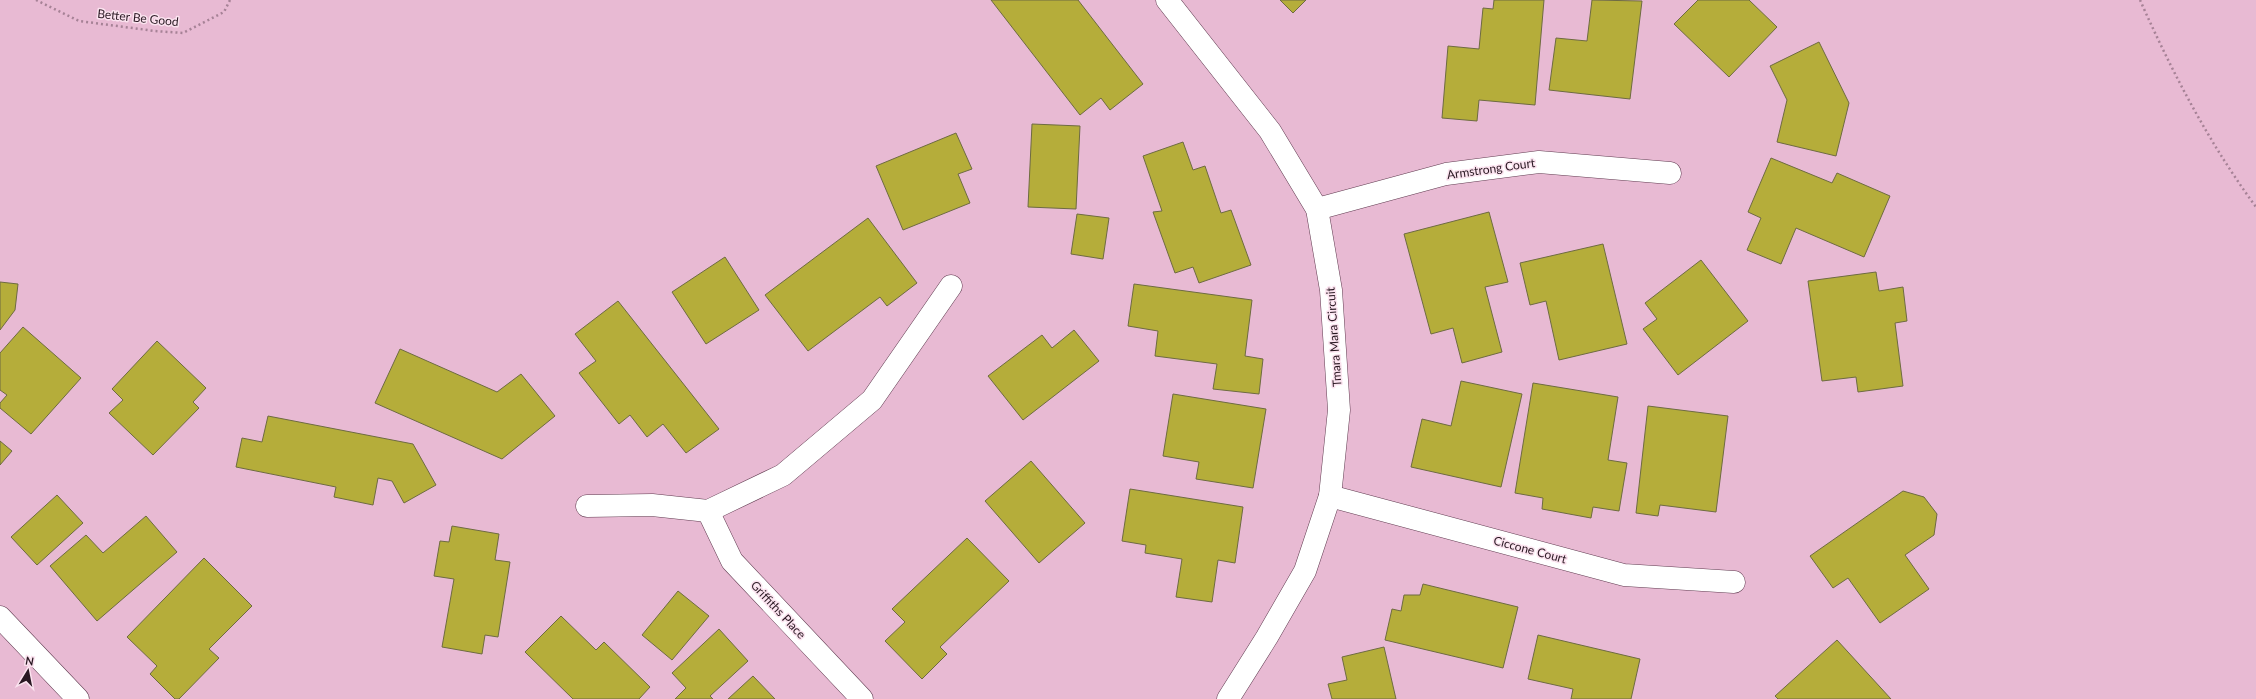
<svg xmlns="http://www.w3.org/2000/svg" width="2256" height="699" font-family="Lato,sans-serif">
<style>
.building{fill:#b5ad3a;stroke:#6e6b41}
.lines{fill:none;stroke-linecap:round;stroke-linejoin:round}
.minor-casing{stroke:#613c51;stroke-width:23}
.path{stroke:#a68296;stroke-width:2.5;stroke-dasharray:2 3;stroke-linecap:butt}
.minor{stroke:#fff;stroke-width:22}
.labels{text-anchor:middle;stroke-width:3;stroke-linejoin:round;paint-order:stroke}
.street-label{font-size:12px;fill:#291822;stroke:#fbe3ef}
</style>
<rect width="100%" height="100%" fill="#e8bad3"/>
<!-- building -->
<g class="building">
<polygon points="991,0 1078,0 1143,84 1110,110 1101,98 1080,115"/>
<polygon points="1280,0 1306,0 1293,13"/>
<polygon points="1494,0 1544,0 1535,105 1479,100 1477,121 1442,118 1448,46 1479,49 1483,8 1493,9"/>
<polygon points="1592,0 1642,1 1630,99 1549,90 1556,38 1587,41"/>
<polygon points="1698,0 1749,0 1777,27 1729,77 1674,24"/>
<polygon points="1819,42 1849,103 1836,156 1777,142 1787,100 1770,66"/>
<polygon points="1032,124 1080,126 1076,209 1028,207"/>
<polygon points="956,133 972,169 958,174 970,203 903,230 876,166"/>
<polygon points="1183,142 1193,170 1205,166 1221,213 1231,210 1251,265 1199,283 1193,267 1175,273 1153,212 1162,211 1143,156"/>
<polygon points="1771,158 1832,183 1837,173 1890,196 1864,257 1796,228 1781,264 1747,250 1761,218 1748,212"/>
<polygon points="1489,212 1508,282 1485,287 1502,352 1462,363 1453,328 1431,334 1404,234"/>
<polygon points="1077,214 1109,218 1103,259 1071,254"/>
<polygon points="868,218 917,283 887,306 880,297 808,351 765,295"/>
<polygon points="1603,244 1627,344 1559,360 1546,301 1530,305 1520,263"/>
<polygon points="725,257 759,310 706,344 672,292"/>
<polygon points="1701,260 1748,321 1678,375 1643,329 1657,319 1645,303"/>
<polygon points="1876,272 1879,291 1903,287 1907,321 1895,323 1903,386 1858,392 1856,377 1822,381 1808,281"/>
<polygon points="0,282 18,284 15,310 0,330"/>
<polygon points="1134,284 1252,300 1245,356 1263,359 1259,394 1213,389 1217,364 1155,356 1158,331 1128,326"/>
<polygon points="618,301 719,429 686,453 663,424 647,437 630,415 619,424 579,373 596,361 575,334"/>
<polygon points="23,327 81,378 31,434 0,408 0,403 7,395 0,390 0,353"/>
<polygon points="1074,330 1099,361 1023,420 988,376 1042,335 1052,348"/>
<polygon points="157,341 206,388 193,402 199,408 153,455 109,413 123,400 112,389"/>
<polygon points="400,349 497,392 521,374 555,416 502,459 375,403"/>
<polygon points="1461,381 1522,394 1501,487 1411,467 1422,419 1451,426"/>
<polygon points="1533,383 1618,397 1608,460 1627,463 1619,511 1593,507 1591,518 1542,509 1543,498 1515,493"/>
<polygon points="1173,394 1266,409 1253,488 1196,479 1199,462 1163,456"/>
<polygon points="1648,406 1728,416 1716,512 1660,505 1658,516 1636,513"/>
<polygon points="268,416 413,444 436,485 404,503 392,481 378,478 373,505 334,497 336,487 236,467 242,438 262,442"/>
<polygon points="0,441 12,451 0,465"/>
<polygon points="1031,461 1085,523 1039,563 985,501"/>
<polygon points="1130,489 1243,507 1235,563 1218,560 1212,602 1176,597 1182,559 1145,553 1146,545 1122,541"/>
<polygon points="1903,491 1924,497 1937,514 1934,535 1905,555 1929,589 1880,623 1848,578 1833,588 1810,556"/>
<polygon points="57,495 83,523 37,565 11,537"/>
<polygon points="146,516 177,552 97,621 50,566 86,535 103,553"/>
<polygon points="452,526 499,534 495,560 510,562 498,637 485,635 482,654 442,647 454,579 434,576 440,541 449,542"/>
<polygon points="967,538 1009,581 940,647 947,654 922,679 885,641 905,622 892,609"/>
<polygon points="204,558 252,606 209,649 219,658 179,699 175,699 150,674 157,666 127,637"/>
<polygon points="1423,584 1518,607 1503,668 1385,640 1392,609 1401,611 1404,595 1420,595"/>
<polygon points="678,591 709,616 672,660 642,635"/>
<polygon points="561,616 596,650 604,642 650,687 639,699 573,699 525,652"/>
<polygon points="719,629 748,661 710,696 713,699 675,699 686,688 672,673"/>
<polygon points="1538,635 1640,659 1631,699 1571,699 1573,689 1528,679"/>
<polygon points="1837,640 1891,699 1778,699 1775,696"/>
<polygon points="1384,647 1396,699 1332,699 1328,684 1347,680 1342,657"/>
<polygon points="753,676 775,699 728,699"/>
</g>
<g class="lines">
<defs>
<g id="minor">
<polyline points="1167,0 1270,131 1317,209 1331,290 1339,410 1330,496 1305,571 1267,637 1228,699"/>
<polyline points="1317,209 1446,174 1539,162 1670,173"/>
<polyline points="1330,496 1624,575 1734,582"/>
<polyline points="587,506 652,505 708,511 783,475 872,400 951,286"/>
<polyline points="708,511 732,561 862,699"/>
<polyline points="0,617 78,699"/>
</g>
</defs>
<!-- minor casing -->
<use href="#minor" class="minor-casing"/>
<!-- path -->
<g class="path">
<polyline points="36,0 79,21 155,31 183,33 224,12 230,0"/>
<path d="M2140 0C2172 72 2209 143 2256 207"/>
</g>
<!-- minor -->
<use href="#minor" class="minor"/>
</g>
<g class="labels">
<!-- street labels -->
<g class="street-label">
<text transform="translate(138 18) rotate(6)" y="4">Better Be Good</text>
<text transform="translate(1491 169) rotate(-8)" y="4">Armstrong Court</text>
<text transform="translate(1334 337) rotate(-94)" y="4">Tmara Mara Circuit</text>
<text transform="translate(1530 550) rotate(15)" y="4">Ciccone Court</text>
<text transform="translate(778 610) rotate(47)" y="4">Griffiths Place</text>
</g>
</g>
<!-- north arrow -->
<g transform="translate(28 671) rotate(10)" stroke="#fbe3ef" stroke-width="3" paint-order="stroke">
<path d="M0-3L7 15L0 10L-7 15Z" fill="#291822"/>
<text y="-6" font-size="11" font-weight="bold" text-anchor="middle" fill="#291822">N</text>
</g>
</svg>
